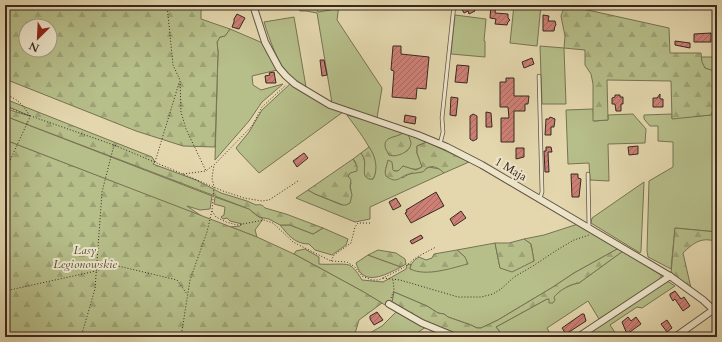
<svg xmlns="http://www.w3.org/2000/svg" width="722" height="342" font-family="Cardo,serif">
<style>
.grass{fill:#b6be89;stroke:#767354}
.forest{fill:url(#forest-firs);stroke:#767354;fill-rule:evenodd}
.building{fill:url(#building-hatch);stroke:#37281f}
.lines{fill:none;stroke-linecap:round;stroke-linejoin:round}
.service-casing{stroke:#625443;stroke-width:4.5}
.minor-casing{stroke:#625443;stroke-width:8}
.path{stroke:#37281f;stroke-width:1;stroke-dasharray:1 2;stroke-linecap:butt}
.service{stroke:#ede5ca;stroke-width:3}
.minor{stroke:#ede5ca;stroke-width:6}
.labels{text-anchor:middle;stroke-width:4;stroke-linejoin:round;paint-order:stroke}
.street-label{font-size:12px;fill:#37281f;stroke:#ede5ca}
.park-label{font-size:12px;font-style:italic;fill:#574e3a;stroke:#ede5ca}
</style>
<defs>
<pattern id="forest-firs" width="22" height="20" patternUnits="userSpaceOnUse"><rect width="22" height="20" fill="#b6be89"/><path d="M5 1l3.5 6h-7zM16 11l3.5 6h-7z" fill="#9da376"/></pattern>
<pattern id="building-hatch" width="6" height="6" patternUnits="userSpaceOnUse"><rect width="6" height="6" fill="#ce8076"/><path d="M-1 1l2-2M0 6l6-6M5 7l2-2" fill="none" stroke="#a86960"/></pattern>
</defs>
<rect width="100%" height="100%" fill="#e4d7ae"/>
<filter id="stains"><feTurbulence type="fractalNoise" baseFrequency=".005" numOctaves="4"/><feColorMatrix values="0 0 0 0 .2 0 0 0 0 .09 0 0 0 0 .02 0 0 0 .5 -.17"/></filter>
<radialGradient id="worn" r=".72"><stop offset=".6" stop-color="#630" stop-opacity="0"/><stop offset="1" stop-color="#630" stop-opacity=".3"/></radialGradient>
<!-- grass -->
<g class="grass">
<polygon points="297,5 316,5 318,12 331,10 327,5 339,5 337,20 382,88 377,118 332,103 317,13 306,11 300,11 298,9"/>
<polygon points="514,5 541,5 537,46 510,43"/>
<polygon points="455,15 486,19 484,41 485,41 485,57 451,54"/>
<path d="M294 17 306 87C300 84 295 80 290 76 278 65 269 38 264 22Z"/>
<polygon points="230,29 265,44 277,70 252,76 253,85 261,90 283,84 262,102 249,121 215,160 218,52 217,42 220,37 225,36"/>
<polygon points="540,46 564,48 566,104 542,104"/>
<polygon points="701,57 717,57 717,87 715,79 716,73 705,68 701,62"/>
<polygon points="290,84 329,107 343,112 259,173 239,152 236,148 249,132 262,110"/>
<polygon points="717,100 717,232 675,228 671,269 648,257 647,251 649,181 673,167 673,142 658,141 658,126 650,126 644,119 644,115 672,114 672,118 711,115"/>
<polygon points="593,109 594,121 608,120 608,115 633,114 646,129 645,143 608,144 609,181 590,180 589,163 568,164 566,110"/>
<path d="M347 115 373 122 403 133 396 137 386 149 389 155 407 151 410 146 408 134 427 142 417 146V153L422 165V167C415 171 410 169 403 166L398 171H394L387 165 386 168 403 178C410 171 421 173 429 167L440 169 444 173 370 207V219L355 222 296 198 308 190 315 194 342 205 351 190 350 187 351 183 348 176 356 163 353 159 361 153C362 155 364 157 364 159 367 166 360 180 373 179 384 159 357 130 347 115Z"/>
<polygon points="5,116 212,196 210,209 200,210 187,206 203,217 5,140"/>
<polygon points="644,182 641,251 640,253 591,223 592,218"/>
<polygon points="215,197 249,209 256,215 263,219 255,230 257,237 230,227 240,226 242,224 230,221 227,218 223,219 221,217 224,215 225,207 214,204"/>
<path d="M578 224 619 248 574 273 553 287 498 320 481 328H477L471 325 448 317 444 314 438 313 427 306 394 292 392 302 387 303 385 305 362 291 294 254 296 251 305 249 319 257V264C327 265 343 263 349 265 354 267 359 275 362 280L383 282 406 269 407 265 411 264 410 269 465 257 457 250 495 243 500 268 534 261 531 244 524 239 544 235Z"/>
<path d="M280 225H290L313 234 323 228 348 239 346 245 332 255 315 250 309 244C295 244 288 235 280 225Z"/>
<path d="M623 251 661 275V280L599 319 588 301 547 328 552 337H542L540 333 534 337H504L496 327 547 299C552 298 554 296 558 292 564 288 572 284 579 283Z"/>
<path d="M368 255 401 267C391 272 372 283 362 274 359 272 357 266 356 263Z"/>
<polygon points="667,281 675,286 642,308 637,307 610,325 618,337 582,337"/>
<polygon points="397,311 426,327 411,337 363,337 382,326"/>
</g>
<!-- forest -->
<g class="forest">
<path d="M5 5H201V19L230 29 225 36 220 37 217 42 218 52 215 147 183 146 136 131 5 79ZM26 26H50V50H26Z"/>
<path d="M565 5 669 28 670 53H701L702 62 705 68 717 72C714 82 718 89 717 99 716 104 713 110 711 115L672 119 671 81 607 80 608 120 593 121V84L591 74 585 65V50L564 48 565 36 561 16Z"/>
<path d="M5 99 152 157 155 162 153 164 196 180 221 193 247 201 256 205C260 204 263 205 265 208L286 214 323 228 313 234 290 225H280L269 219 259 217 249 209 5 116V108L16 112 30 116 9 107 7 104H5Z"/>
<path d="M403 133 408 134C409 137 411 141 411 144 410 152 396 158 389 155 388 152 385 149 385 146 384 136 396 138 403 133Z"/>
<polygon points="5,140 257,237 294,254 362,291 382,303 359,320 354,337 5,337"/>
<path d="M427 142 469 162 444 173C440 169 433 164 427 168 423 170 427 170 422 172 418 173 414 173 409 174 400 176 397 185 386 176L385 172 388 160 392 162 393 170 394 171H398L403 166 416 170 422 167 417 153V146Z"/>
<path d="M369 147C375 155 379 169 373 179 359 180 367 166 364 159 364 157 362 155 361 153Z"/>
<polygon points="353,159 357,166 357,171 350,173 348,176 351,180 350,187 352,195 350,203 346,205 343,205 315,194 308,190"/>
<path d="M675 228 717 232V242C702 236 693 243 683 253L691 288 671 274Z"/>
<polygon points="524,239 531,244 534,261 512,272 500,268 495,243 509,243"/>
<path d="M619 248 623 251 579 283C570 284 560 290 554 297L555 300 553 303H549V299H547L496 327 504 337H459L422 322 397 308 392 302 394 292 427 306 438 313 444 314 448 317 471 325 477 328H481L498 320 553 287 574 273Z"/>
<polygon points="378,250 396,253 405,259 406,264 401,267 368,255"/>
<path d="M457 250 465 257 468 264C451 268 427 277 410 269 411 263 414 260 419 257L426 260 432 258 434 254Z"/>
</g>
<!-- building -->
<g class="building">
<polygon points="467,5 472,5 475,11 469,14 468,11 464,13 461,8"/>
<polygon points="491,5 496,5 495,13 508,14 508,18 510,20 508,22 507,25 495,24 496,19 490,18"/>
<polygon points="237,14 245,18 239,29 232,27 234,22 234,19"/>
<polygon points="543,15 549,16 548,21 555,21 556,25 555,26 554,31 543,31"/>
<polygon points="711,33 711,42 694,42 694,34"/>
<polygon points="675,41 690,43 690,48 675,45"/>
<polygon points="393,46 401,46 401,54 429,57 426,89 417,88 416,99 392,97 394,71 391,70"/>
<polygon points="532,58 534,64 524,68 522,62"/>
<polygon points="320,60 324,60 327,75 322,76"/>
<polygon points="457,65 469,66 467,83 455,82"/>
<polygon points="274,72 276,83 266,83 265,76 270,75 269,73"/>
<polygon points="506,78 514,78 514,96 529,96 528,104 525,104 525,111 514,111 514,142 501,142 501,118 509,118 508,107 500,107 500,82 506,82"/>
<polygon points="660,94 660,99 663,99 663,107 653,107 653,98 657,98"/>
<polygon points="615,95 620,95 620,97 623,97 623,104 621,104 621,111 616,111 615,104 612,104 612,98 615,97"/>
<polygon points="451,97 458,98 456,116 450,115"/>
<polygon points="486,112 491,113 492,127 486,127"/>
<polygon points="473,114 477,116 477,139 473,141 470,139 470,116"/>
<polygon points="405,115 416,117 415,124 404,122"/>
<polygon points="550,117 555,119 554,127 551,127 551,135 545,135 546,119 549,119"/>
<polygon points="638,146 638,154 629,155 628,147"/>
<polygon points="546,147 551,147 552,152 548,152 549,172 545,172 544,151 546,151"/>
<polygon points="516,148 524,148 524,157 516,159"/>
<polygon points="304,153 308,158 297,167 293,161"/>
<polygon points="571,174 578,174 578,178 581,179 579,197 572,197"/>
<polygon points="436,192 444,206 411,223 405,213 407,212 406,210"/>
<polygon points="396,198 401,206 393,210 389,202"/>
<polygon points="461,211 466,218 454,226 450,219"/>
<polygon points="421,235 423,238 412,244 410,241"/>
<polygon points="675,291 681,299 684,297 690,306 683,311 675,299 673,301 670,296 670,294"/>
<polygon points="377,312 383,320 374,325 370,319 370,316"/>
<polygon points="582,314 584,314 586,321 566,334 562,328"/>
<polygon points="628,317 631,321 636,317 641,324 627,334 622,322"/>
<polygon points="667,320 672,328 667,332 661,324"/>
</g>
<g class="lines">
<defs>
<g id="service">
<polyline points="539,76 542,192 540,198"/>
<polyline points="440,144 443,132 442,118 454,5"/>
<polyline points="588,174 589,227"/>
</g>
<g id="minor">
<polyline points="253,5 265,42 279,68 286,76 295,84 330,105 418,135 447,147 482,165 670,276 703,300 717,313"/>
<polyline points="389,304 422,323 456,337"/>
<polyline points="578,337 670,276"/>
<polyline points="675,337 713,310"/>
</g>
</defs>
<!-- service casing -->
<use href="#service" class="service-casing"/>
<!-- minor casing -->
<use href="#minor" class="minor-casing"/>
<!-- path -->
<g class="path">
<polyline points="167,5 173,65 180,80 181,112 186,129 206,171"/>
<polyline points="5,7 6,5"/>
<path d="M5 94C19 100 22 104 30 116"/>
<polyline points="5,106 19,112 114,145 223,191 244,198 262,201 269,200 298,181"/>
<polyline points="155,162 179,83"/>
<polyline points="183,174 206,171 212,166"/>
<polyline points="212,211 216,217 226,222 237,225 264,220 273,223 293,242 331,261 347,262 355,267 362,276 372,280 379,280 403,268 417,257 436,247"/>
<polyline points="5,246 7,240 7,167 30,117"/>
<polyline points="331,261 334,255 351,243 355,227 358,223 370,223"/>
<polyline points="383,278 400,280 458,297 481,297 493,294 501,289 514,277 533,266 557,250 574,240 589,235"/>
<polyline points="5,291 96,271 114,265 177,280 187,294"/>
<polyline points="391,298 394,290 393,280"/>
<polyline points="81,337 95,289 102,192 114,145"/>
<polyline points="181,337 190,280 207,232 212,210 214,187 212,178 214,165 252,126 262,107 286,85"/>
</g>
<!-- service -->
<use href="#service" class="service"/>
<!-- minor -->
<use href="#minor" class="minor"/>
</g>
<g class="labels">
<!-- street labels -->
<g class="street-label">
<text transform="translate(511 169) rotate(30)" y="4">1 Maja</text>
</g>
<!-- park labels -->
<g class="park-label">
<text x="85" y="254">Lasy<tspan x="85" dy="14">Legionowskie</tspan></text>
</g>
</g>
<!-- margin -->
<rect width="722" height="342" fill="none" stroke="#e4d7ae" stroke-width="20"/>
<rect x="6" y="6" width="710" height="330" fill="none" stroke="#37281f" stroke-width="2"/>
<rect x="10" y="10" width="702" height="322" fill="none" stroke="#37281f"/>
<!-- north arrow -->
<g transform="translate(38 38) rotate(204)"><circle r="19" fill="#ede5ca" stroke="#a49986"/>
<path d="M0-3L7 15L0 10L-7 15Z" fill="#8f2418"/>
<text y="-6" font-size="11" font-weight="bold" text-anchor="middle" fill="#37281f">N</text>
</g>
<rect width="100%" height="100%" filter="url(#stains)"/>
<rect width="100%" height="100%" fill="url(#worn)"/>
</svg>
